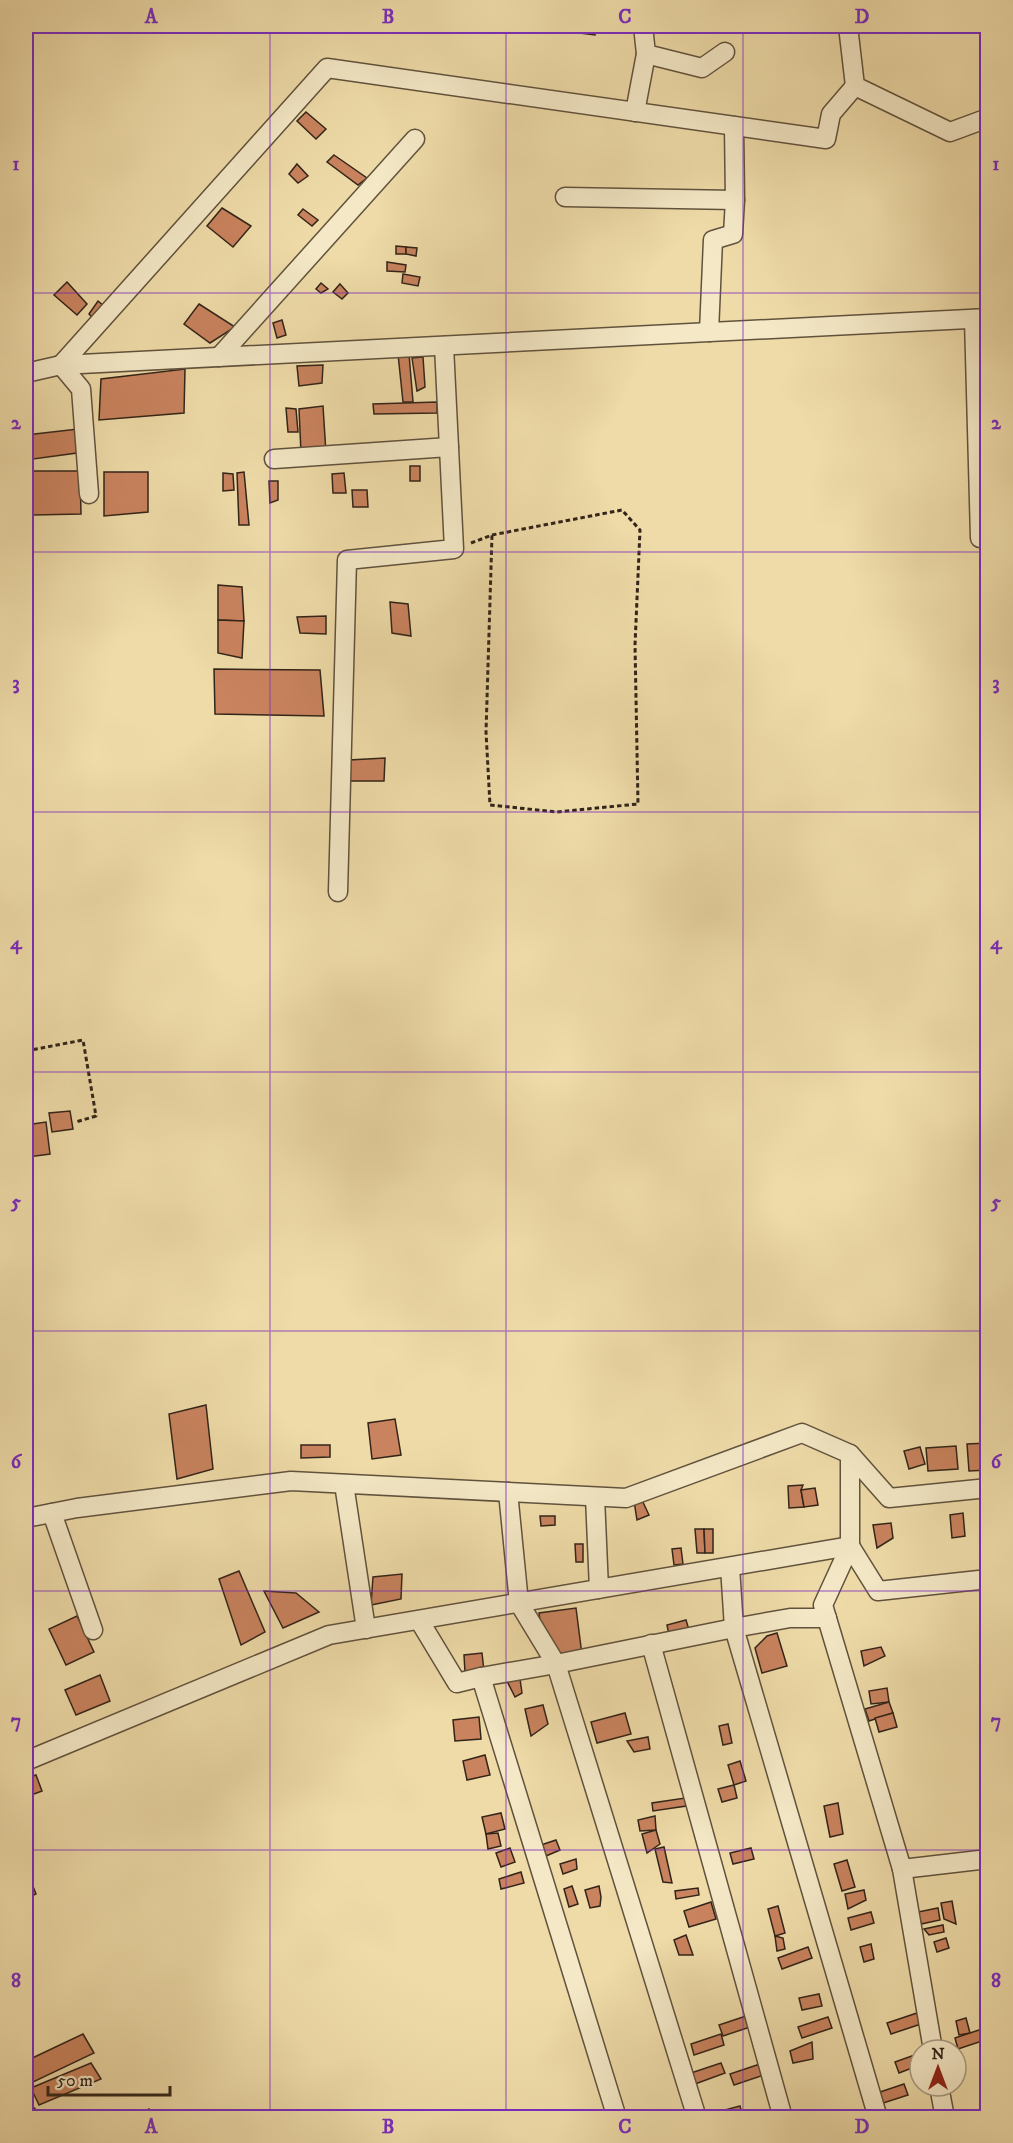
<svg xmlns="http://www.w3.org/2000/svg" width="1013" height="2143" font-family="'IM FELL DW Pica',serif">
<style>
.building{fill:#c9835e;stroke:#322419;stroke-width:1.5}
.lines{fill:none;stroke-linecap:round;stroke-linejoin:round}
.minor-casing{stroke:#61523d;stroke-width:21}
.major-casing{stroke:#322419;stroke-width:26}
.path{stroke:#322419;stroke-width:3;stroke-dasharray:4.5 3;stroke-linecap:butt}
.minor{stroke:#f4e8c6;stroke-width:18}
.major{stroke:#eedba8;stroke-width:22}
.grid{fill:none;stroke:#7b2cbf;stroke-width:1.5;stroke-opacity:0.55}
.neatline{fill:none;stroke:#7b2cbf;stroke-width:2}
.grid-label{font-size:20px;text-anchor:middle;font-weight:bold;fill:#7b2cbf}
</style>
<rect width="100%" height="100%" fill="#eedba8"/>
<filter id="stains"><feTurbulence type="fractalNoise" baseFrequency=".00333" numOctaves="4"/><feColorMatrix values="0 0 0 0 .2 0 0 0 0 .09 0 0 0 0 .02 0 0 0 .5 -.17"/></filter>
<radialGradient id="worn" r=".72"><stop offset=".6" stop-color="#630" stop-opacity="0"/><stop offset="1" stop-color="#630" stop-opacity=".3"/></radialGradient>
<!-- building -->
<g class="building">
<polygon points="522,26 595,26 595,35"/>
<polygon points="306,112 326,129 316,139 297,121"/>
<polygon points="334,155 367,178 358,185 327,162"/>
<polygon points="297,164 308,176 298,183 289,174"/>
<polygon points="222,208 251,226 233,247 207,226"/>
<polygon points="303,209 318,220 312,226 298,215"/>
<polygon points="396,246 406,247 406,254 396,254"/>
<polygon points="406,247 417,248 416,256 406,254"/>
<polygon points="387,262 406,265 405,272 387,271"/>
<polygon points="403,274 420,277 418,286 402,283"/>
<polygon points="67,282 87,304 77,315 54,295"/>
<polygon points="321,283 328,289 321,293 316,289"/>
<polygon points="340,284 348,293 342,299 333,292"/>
<polygon points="98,301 110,311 98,324 89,314"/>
<polygon points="199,304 235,327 210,343 184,324"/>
<polygon points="282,320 286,335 277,338 273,323"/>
<polygon points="398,354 409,354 413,402 403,402"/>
<polygon points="423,357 425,387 417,391 412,358"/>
<polygon points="323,365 322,383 299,386 297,366"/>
<polygon points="185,369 184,413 99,420 101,379"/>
<polygon points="437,402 437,413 374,414 373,404"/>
<polygon points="323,406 326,453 301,453 299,409"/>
<polygon points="286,408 296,409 298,432 288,432"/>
<polygon points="78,429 84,452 26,460 26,435"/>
<rect x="410" y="466" width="10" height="15"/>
<polygon points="33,471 80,471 81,514 33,515"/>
<polygon points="104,472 148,472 148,512 104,516"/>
<polygon points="244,472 249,525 239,525 237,473"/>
<polygon points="223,473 233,474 234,490 223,491"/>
<polygon points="344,473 346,493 333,493 332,474"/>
<polygon points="269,481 278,481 278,500 270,503"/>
<polygon points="352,490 367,490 368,507 353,507"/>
<polygon points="218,585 242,587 244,621 218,620"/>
<polygon points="390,602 408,604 411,636 392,633"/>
<polygon points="326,616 326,634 300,633 297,617"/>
<polygon points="218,620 244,621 242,658 218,653"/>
<polygon points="214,669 320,670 324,716 215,714"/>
<polygon points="385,758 384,781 349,781 349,760"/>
<polygon points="70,1111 73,1129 52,1132 49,1113"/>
<polygon points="46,1122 50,1154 28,1157 26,1125"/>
<polygon points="206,1405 213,1469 177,1479 169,1414"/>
<polygon points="395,1419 401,1455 372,1459 368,1423"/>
<polygon points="988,1443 988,1470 969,1471 967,1444"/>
<polygon points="301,1445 330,1445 330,1457 301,1458"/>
<polygon points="956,1446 958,1469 928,1471 926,1448"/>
<polygon points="920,1447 925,1464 909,1469 904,1451"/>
<polygon points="803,1485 801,1490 804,1507 789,1508 788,1486"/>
<polygon points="815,1488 818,1505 804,1507 801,1490"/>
<polygon points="641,1498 649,1515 637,1520 634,1501"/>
<polygon points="963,1513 965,1536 952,1538 950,1515"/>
<polygon points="540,1516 555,1516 555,1525 541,1526"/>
<polygon points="891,1523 893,1538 877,1548 873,1525"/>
<polygon points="695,1529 704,1529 705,1553 697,1553"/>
<polygon points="704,1529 713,1529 713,1553 705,1553"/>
<polygon points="575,1544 583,1544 583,1562 576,1562"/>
<polygon points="681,1548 683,1564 674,1565 672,1549"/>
<polygon points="239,1571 265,1632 241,1645 219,1579"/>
<polygon points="402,1574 401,1599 371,1605 373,1577"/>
<polygon points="264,1591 296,1593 319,1612 283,1628"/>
<polygon points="576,1608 582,1655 546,1660 539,1613"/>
<polygon points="77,1616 94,1652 66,1665 49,1629"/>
<polygon points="686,1620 689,1630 669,1635 667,1625"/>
<polygon points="777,1633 787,1666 762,1673 755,1648 767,1636"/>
<polygon points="881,1647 885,1656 864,1666 861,1651"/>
<polygon points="482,1653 484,1671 465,1672 464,1655"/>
<polygon points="100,1675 110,1701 76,1715 65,1690"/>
<polygon points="520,1679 522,1693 515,1697 507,1681"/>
<polygon points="887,1688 889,1702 871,1704 869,1691"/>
<polygon points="889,1702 893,1713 869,1721 865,1709"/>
<polygon points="543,1705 548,1724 531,1736 525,1709"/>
<polygon points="625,1713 631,1734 597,1743 591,1722"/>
<polygon points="893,1713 897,1727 879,1732 875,1718"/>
<polygon points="479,1717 481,1739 455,1741 453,1720"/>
<polygon points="728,1724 732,1743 723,1745 719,1726"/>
<polygon points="648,1737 650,1749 634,1752 627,1741"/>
<polygon points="485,1755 490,1775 467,1780 463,1761"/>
<polygon points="740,1761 746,1781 734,1785 728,1765"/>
<polygon points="36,1775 42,1791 26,1797 26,1778"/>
<polygon points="734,1785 737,1798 722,1802 718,1789"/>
<polygon points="685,1798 686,1806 653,1811 652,1803"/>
<polygon points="838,1803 843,1834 830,1837 824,1806"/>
<polygon points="501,1813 505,1829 486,1834 482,1817"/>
<polygon points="655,1816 656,1830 640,1831 638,1820"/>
<polygon points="656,1830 660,1844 647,1853 642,1834"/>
<polygon points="498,1833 501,1846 488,1849 486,1834"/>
<polygon points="556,1840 560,1850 546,1856 541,1845"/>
<polygon points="664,1847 672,1883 663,1882 655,1849"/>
<polygon points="510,1848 515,1862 501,1867 496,1853"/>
<polygon points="751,1848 754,1859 733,1864 730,1853"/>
<polygon points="576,1859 577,1869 563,1874 560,1864"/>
<polygon points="847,1860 855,1887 842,1891 834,1864"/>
<polygon points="521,1872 524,1883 501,1889 499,1879"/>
<polygon points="28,1874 36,1894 26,1899 26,1875"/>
<polygon points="572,1886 578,1904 569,1907 564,1889"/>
<polygon points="599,1886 601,1897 600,1906 590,1908 585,1890"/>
<polygon points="698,1888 699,1895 676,1899 675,1891"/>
<polygon points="864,1890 866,1900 848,1909 845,1894"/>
<polygon points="952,1901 956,1924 944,1919 941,1903"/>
<polygon points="711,1902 716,1919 689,1927 684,1911"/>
<polygon points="778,1906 785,1933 775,1936 768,1909"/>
<polygon points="938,1908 940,1920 921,1924 918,1912"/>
<polygon points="871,1912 874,1923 851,1930 848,1918"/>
<polygon points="943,1925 944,1932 929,1935 924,1929"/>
<polygon points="686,1935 693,1955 679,1955 674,1940"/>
<polygon points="775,1936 783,1938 785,1949 777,1951"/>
<polygon points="946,1938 949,1948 937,1952 934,1942"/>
<polygon points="871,1944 874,1959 864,1962 860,1947"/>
<polygon points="808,1947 812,1958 782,1969 778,1958"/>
<polygon points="819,1994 822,2006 802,2010 799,1998"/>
<polygon points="917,2013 921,2024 891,2034 887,2023"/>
<polygon points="749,2015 753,2026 723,2036 719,2025"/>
<polygon points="828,2017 832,2028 802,2038 798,2027"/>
<polygon points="966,2018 970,2033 959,2035 956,2021"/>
<polygon points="985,2028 988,2039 958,2049 955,2038"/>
<polygon points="83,2034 94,2053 31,2083 26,2068 26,2061"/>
<polygon points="721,2034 724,2045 694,2055 691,2044"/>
<polygon points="812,2042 813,2059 793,2063 790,2051"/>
<polygon points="920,2053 920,2065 899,2073 895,2062"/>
<polygon points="91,2063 101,2079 39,2105 31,2088"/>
<polygon points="721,2063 725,2073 695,2084 691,2073"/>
<polygon points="760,2064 764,2075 734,2085 730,2074"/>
<polygon points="904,2084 908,2095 877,2105 874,2094"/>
<polygon points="740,2106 743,2118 722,2118 721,2111"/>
<polygon points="149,2109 153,2118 129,2118"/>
</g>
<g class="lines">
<defs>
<g id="minor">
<polyline points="643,26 646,54 702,68 725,52"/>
<polyline points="848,26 855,86 950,132 988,118"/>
<polyline points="635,112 646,54"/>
<polyline points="565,197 735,200 734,126"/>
<polyline points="974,319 980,538"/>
<polyline points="709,332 713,240 733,234 735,200"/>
<polyline points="219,357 415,139"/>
<polyline points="61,365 327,68 826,139 831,114 855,86"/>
<polyline points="61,365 81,389 89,494"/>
<polyline points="26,373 61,365 988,318"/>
<polyline points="274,459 449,447"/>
<polyline points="338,892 347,560 454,549 444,346"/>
<polyline points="850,1454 850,1546 823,1605 902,1869 988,1859"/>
<polyline points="344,1484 366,1629"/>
<polyline points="508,1492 519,1603 556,1664 697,2118"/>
<polyline points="595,1497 599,1589"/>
<polyline points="52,1513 93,1630"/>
<polyline points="26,1518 77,1508 291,1481 626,1498 802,1433 850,1454 889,1498 988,1488"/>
<polyline points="730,1567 734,1628 790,1618 827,1618"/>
<polyline points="419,1620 457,1683 481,1677 617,2118"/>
<polyline points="651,1644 783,2118"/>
<polyline points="481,1677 556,1664 734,1628 878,2118"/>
<polyline points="26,1761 329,1635 850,1546 878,1591 988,1579"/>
<polyline points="902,1869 933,2050"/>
<polyline points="939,2086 945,2118"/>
</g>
<polyline id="major" points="26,2117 26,2118"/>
</defs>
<!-- minor casing -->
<use href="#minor" class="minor-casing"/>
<!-- major casing -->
<use href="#major" class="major-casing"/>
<!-- path -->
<g class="path">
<polyline points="471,543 492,535 622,510 640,530 635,645 638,804 557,812 490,805 486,732 492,535"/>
<polyline points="26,1051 83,1040 96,1116 76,1122"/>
</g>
<!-- minor -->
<use href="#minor" class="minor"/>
<!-- major -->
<use href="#major" class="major"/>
</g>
<!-- grid -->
<path class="grid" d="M270 26V2118M506 26V2118M743 26V2118M26 293H988M26 552H988M26 812H988M26 1072H988M26 1331H988M26 1591H988M26 1850H988"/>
<!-- margin -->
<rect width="1013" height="2143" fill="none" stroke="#eedba8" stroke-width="66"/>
<!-- north arrow -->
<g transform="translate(938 2068)"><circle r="28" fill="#f4e8c6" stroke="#a69a81" stroke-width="1.5"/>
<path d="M0-4.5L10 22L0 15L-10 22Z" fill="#8f2418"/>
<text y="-9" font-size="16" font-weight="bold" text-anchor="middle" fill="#322419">N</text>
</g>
<!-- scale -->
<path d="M48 2086v9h122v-9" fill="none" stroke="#322419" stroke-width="3"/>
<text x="57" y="2086" font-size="18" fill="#322419" stroke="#f4e8c6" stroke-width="4.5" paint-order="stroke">50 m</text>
<rect x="33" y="33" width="947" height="2077" class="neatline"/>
<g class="grid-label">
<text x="151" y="23">A</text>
<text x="388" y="23">B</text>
<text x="625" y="23">C</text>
<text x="862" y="23">D</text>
<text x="16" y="170">1</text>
<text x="996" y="170">1</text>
<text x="16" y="429">2</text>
<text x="996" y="429">2</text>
<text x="16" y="689">3</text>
<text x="996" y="689">3</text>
<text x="16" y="949">4</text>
<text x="996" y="949">4</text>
<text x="16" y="1208">5</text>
<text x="996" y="1208">5</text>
<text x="16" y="1468">6</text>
<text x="996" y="1468">6</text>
<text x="16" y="1727">7</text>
<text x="996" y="1727">7</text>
<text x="16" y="1987">8</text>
<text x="996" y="1987">8</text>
<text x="151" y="2133">A</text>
<text x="388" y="2133">B</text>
<text x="625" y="2133">C</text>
<text x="862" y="2133">D</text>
</g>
<rect width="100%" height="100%" filter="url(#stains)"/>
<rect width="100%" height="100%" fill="url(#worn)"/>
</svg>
